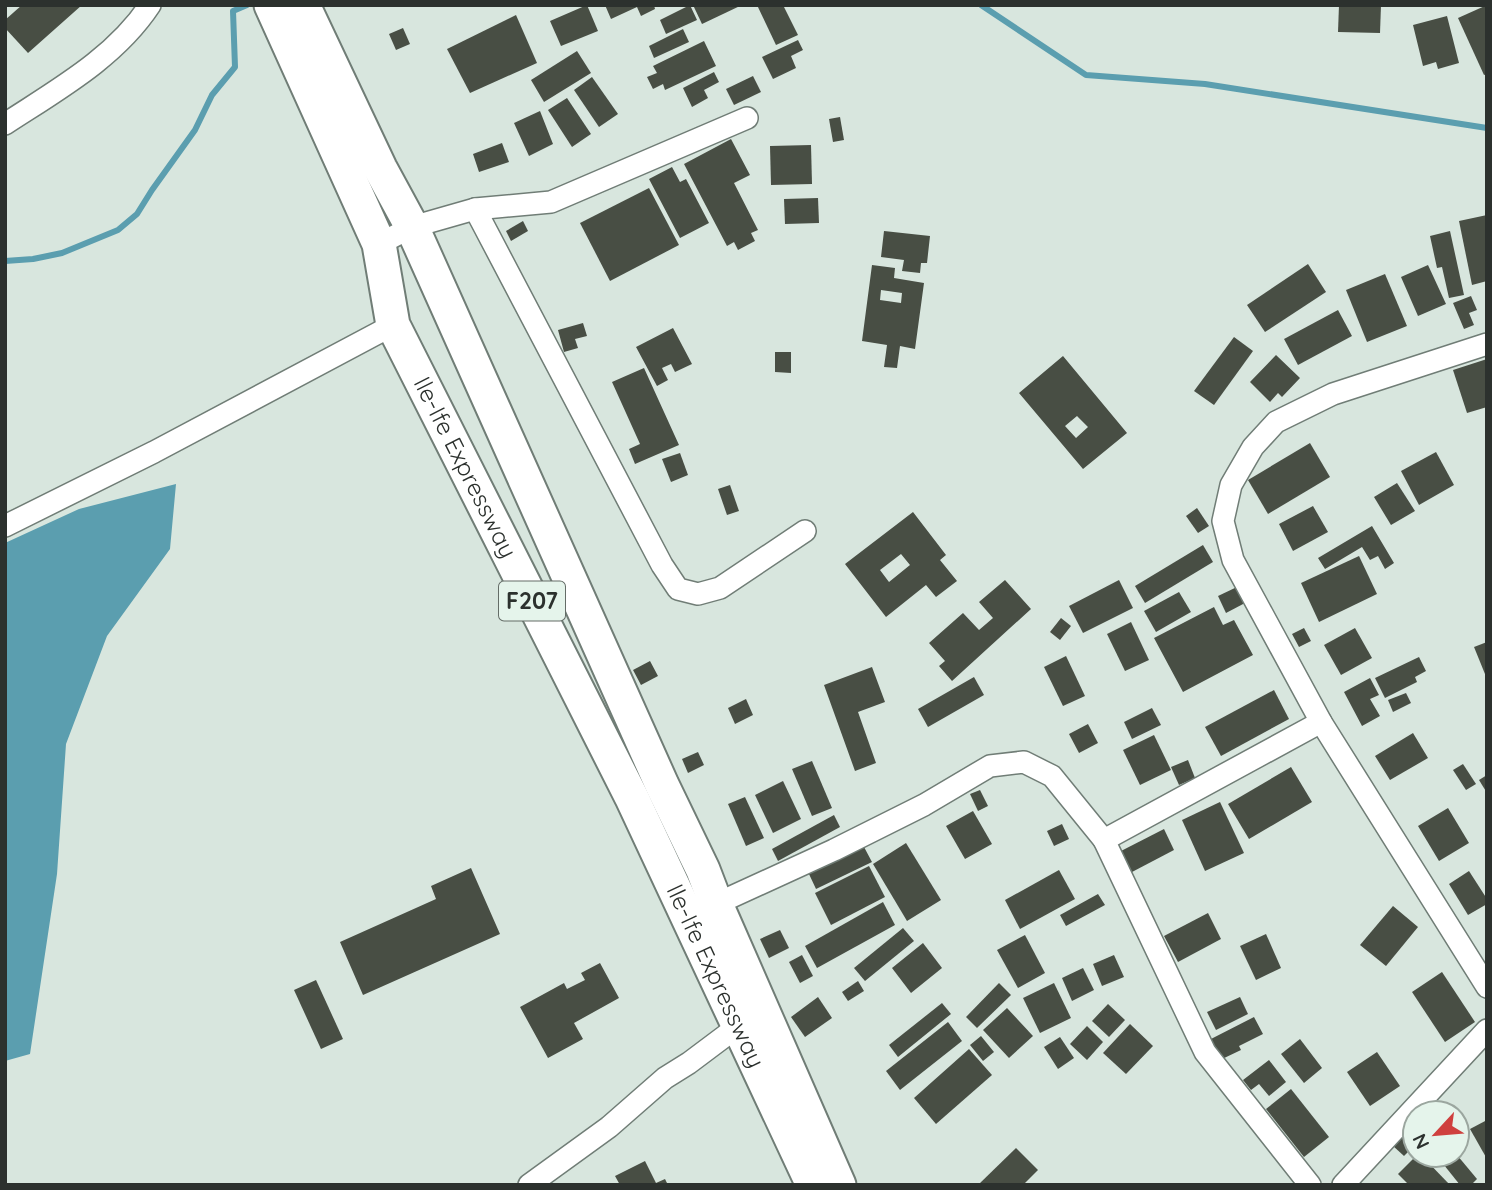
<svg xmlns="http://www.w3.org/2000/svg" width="1492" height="1190" font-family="Quicksand,sans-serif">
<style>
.water{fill:#5b9eaf}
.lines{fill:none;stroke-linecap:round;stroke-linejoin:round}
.stream{stroke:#5b9eaf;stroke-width:6}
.building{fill:#484e44;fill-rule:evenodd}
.street-casing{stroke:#707d76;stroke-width:24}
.primary-casing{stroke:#707d76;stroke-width:37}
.street{stroke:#fff;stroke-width:21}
.primary{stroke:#fff;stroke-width:33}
.labels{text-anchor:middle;stroke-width:7;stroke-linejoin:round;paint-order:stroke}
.shield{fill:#e5f4eb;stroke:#646c67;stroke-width:2}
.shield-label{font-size:23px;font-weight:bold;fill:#2c312e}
.street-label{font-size:24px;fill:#2c312e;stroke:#e5f4eb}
</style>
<rect width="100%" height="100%" fill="#d8e6de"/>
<!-- water -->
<polygon class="water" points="176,484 170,549 107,636 66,744 57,874 30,1054 5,1061 5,543 79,509"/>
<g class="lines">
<!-- stream -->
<g class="stream">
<polyline points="981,5 1086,75 1205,84 1487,128"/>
<polyline points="5,261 33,259 62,253 118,230 137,214 152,190 195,130 212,95 235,67 233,11 247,5"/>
</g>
</g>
<!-- building -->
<g class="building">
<polygon points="22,5 82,5 28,53 5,28 5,20"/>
<polygon points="587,5 598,31 561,46 550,21"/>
<polygon points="605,5 654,5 655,9 641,16 637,7 611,19"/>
<polygon points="690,5 697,20 666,34 660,20"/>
<polygon points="693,5 742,5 702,24"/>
<polygon points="757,5 783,5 798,35 776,45"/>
<polygon points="1339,5 1381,5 1380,33 1338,32"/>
<polygon points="1487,5 1487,74 1484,75 1458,18"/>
<polygon points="516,15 537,63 470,93 447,49"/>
<polygon points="1447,16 1459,63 1438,69 1436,62 1423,66 1413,25"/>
<polygon points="403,28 410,44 396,50 389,34"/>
<polygon points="683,29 689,42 654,58 649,46"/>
<polygon points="798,40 803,50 791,56 796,68 773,79 762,57"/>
<polygon points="704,41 716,66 665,90 663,84 653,89 647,77 657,73 653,66"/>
<polygon points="577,51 591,73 544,102 531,80"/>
<polygon points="714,72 719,82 704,90 708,98 692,107 683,88"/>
<polygon points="753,76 761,92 734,105 726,89"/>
<polygon points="592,77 618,114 599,127 574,90"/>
<polygon points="567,98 591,134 572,147 548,110"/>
<polygon points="540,111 553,144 529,156 514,123"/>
<polygon points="840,117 844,140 833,142 829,119"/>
<polygon points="731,139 750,175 734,183 758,230 751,233 755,241 738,250 734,242 727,246 684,164"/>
<polygon points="502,143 509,162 479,172 473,154"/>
<polygon points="811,145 812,184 771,185 770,146"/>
<polygon points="672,167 680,182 686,179 709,223 680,238 649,179"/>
<polygon points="649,188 679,245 610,281 580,223"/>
<polygon points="818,198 819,223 785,224 784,199"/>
<polygon points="1487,215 1487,281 1472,285 1459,221"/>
<polygon points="523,221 528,231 511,241 506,231"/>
<polygon points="884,231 930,236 927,263 921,263 920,273 902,271 904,260 881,257"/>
<polygon points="1450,231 1464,295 1449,298 1442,267 1437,268 1430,236"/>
<polygon points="1308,264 1326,292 1265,332 1247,305"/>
<path d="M872 265 895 268 894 278 924 283 915 349 900 346 897 368 884 367 887 345 862 341ZM881 290 902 293 901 303 880 300Z"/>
<polygon points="1428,265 1446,304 1418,316 1401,277"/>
<polygon points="1385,274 1407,326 1367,342 1346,290"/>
<polygon points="1471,296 1477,310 1469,313 1474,325 1464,329 1453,303"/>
<polygon points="1338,310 1352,336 1298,365 1284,339"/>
<polygon points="583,323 587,336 575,339 578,348 564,352 558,330"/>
<polygon points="673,328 692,364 675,372 671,364 662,368 668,380 657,386 636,347"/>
<polygon points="1234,337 1253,351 1214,405 1194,391"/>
<polygon points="775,352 791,352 791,373 775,372"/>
<polygon points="1276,355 1300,378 1282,397 1278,393 1270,402 1250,382"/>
<path d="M1063 356 1127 433 1083 469 1019 393ZM1077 416 1088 427 1076 438 1065 426Z"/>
<polygon points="1487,359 1487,407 1467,413 1453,370"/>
<polygon points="644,368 679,445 635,464 629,449 640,444 612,382"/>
<polygon points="1310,443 1330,477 1268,514 1248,480"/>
<polygon points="1436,452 1454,485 1419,505 1401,471"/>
<polygon points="680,453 688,475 671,482 662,459"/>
<polygon points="1397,483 1415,511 1391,525 1374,497"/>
<polygon points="730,485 739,511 727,515 718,489"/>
<polygon points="1313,506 1328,532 1293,551 1279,524"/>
<polygon points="1197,508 1209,526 1198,533 1186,516"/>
<path d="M913 512 946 555 940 560 957 581 936 597 926 585 886 617 845 564ZM901 554 910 565 889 582 880 570Z"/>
<polygon points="1372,526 1394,563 1385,569 1378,556 1370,560 1362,547 1325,569 1318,558"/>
<polygon points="1203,545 1213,562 1145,603 1135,586"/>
<polygon points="1359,556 1377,594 1319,622 1301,583"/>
<polygon points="1005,580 1031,609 952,681 939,666 945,661 929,643 963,613 979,630 993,618 979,602"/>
<polygon points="1119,580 1133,608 1083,633 1069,606"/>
<polygon points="1237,587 1245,603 1226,613 1218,596"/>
<polygon points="1179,592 1191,612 1156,632 1144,611"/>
<polygon points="1214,607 1223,625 1234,620 1253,655 1183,692 1154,638"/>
<polygon points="1061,618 1071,626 1060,640 1050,632"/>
<polygon points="1131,622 1149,660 1125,671 1107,634"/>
<polygon points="1304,628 1311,641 1299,647 1292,634"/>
<polygon points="1355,628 1372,658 1341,675 1324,645"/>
<polygon points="1487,642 1487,679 1474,647"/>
<polygon points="1066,656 1085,696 1063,706 1044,667"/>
<polygon points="1419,657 1426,671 1415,677 1417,682 1385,698 1375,678"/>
<polygon points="650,661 658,676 641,685 633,670"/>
<polygon points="872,667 885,702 858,712 876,763 855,771 824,685"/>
<polygon points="974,677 984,695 928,727 918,709"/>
<polygon points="1370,678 1379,695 1370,699 1380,716 1362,726 1344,692"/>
<polygon points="1274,690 1289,719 1221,756 1205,727"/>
<polygon points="1406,693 1411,703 1393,712 1388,700"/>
<polygon points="746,699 753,715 735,724 728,708"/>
<polygon points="1152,708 1161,725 1132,739 1124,722"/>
<polygon points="1088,724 1098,743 1079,753 1069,734"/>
<polygon points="1413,733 1428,758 1390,780 1375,756"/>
<polygon points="1154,735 1171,770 1140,785 1123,750"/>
<polygon points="698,752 704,765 688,773 682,759"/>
<polygon points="1188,760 1195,778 1179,785 1171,767"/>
<polygon points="812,761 832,808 812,816 792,769"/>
<polygon points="1463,764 1476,784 1466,790 1453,770"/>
<polygon points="1291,767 1312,802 1249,839 1228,804"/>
<polygon points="1487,775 1487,793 1479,780"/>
<polygon points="783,781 801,819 773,833 755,795"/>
<polygon points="980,790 988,806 978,811 970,794"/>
<polygon points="745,797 764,838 746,846 728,804"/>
<polygon points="1220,802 1244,853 1205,871 1182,820"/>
<polygon points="1448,808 1469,843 1439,861 1418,826"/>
<polygon points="973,811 992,844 965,859 946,826"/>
<polygon points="834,815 840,827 778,861 772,849"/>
<polygon points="1062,824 1069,839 1054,846 1047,831"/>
<polygon points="1164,829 1174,850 1132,872 1121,851"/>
<polygon points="906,843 941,900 907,921 873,864"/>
<polygon points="864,847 872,862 816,889 809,874"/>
<polygon points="869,866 885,897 831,925 815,893"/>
<polygon points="471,868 500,934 363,995 340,942 436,899 431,886"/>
<polygon points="1059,870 1075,899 1020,929 1005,900"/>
<polygon points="1469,871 1487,899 1487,904 1468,915 1449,884"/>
<polygon points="1098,894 1105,905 1066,926 1060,915"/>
<polygon points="883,902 895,925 817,968 805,946"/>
<polygon points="1393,906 1418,927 1386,966 1360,945"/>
<polygon points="1208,913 1221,939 1178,962 1164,936"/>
<polygon points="903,928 914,941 865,981 854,968"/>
<polygon points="780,930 789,948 769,958 760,939"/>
<polygon points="1266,934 1281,968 1256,980 1240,946"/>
<polygon points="1025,935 1045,973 1018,988 997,950"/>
<polygon points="923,943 942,968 911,993 892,968"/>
<polygon points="802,955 813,976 800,983 789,962"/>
<polygon points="1114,955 1124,977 1102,986 1093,964"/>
<polygon points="600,963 619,998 574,1023 583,1039 548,1058 520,1007 564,983 567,989 585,980 581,973"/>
<polygon points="1083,968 1094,990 1072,1001 1062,978"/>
<polygon points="1442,972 1475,1022 1445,1042 1412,992"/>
<polygon points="316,980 343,1039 321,1049 294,990"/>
<polygon points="858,981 864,991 848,1001 842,992"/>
<polygon points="999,983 1011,995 977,1028 966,1017"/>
<polygon points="1054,983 1071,1018 1040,1033 1023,998"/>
<polygon points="818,997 832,1018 805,1037 791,1017"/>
<polygon points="1240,997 1248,1014 1216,1030 1207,1012"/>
<polygon points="942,1003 951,1014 898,1057 889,1045"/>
<polygon points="1108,1004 1125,1020 1109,1037 1092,1021"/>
<polygon points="1007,1008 1033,1036 1009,1058 983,1030"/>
<polygon points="1254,1017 1263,1034 1239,1046 1241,1050 1220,1060 1209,1040"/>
<polygon points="948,1022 962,1041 900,1090 886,1071"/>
<polygon points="1130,1024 1153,1046 1126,1074 1103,1053"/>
<polygon points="1087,1026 1103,1042 1087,1060 1070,1044"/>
<polygon points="981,1036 994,1052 983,1061 970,1045"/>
<polygon points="1060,1037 1074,1058 1058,1069 1044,1047"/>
<polygon points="1300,1039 1322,1068 1304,1083 1281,1054"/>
<polygon points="969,1049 992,1075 936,1124 914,1098"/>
<polygon points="1377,1052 1400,1086 1370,1106 1347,1072"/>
<polygon points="1269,1060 1286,1082 1269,1096 1259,1084 1251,1090 1243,1080"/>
<polygon points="1291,1089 1329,1137 1304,1157 1266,1109"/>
<polygon points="1487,1120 1487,1159 1470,1129"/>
<polygon points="1407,1129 1415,1137 1415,1145 1404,1156 1392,1145"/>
<polygon points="1016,1148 1038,1170 1023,1185 978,1185"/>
<polygon points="1417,1155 1421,1155 1450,1185 1409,1185 1398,1174"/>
<polygon points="1436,1155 1457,1155 1477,1179 1471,1185 1460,1185"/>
<polygon points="645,1161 656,1183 665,1179 668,1185 620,1185 615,1176"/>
</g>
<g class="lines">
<defs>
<g id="street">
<path d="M5 124C57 90 115 58 150 5"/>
<polyline points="475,209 662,565 678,589 698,594 720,588 805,531"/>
<polyline points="379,244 412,227 475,209 551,202 747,118"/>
<polyline points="1487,344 1333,394 1276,422 1253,447 1231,485 1223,521 1233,560 1321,722 1487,987"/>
<polyline points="5,526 154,452 393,325"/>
<polyline points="1104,840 1205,1052 1310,1185"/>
<polyline points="716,904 834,850 924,805 990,766 1024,762 1052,776 1104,840 1321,722"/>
<polyline points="529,1185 609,1127 665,1078 689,1063 737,1027"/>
<polyline points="1343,1185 1487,1030"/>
</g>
<g id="primary">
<path id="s1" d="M271 5 379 244 393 325 632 798 813 1185"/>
<polyline points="303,5 380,168 412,227 662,785 703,870 716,904 839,1185"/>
</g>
</defs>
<!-- street casing -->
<use href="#street" class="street-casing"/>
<!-- primary casing -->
<use href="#primary" class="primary-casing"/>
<!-- street -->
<use href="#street" class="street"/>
<!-- primary -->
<use href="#primary" class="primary"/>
</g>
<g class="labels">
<!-- shield labels -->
<rect class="shield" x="499" y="581.5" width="66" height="39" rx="5"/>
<g class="shield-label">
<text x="532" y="609">F207</text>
</g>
<!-- street labels -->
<g class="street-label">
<text dy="8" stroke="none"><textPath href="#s1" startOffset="504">Ile-Ife Expressway</textPath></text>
<text dy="8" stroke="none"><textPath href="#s1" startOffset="1071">Ile-Ife Expressway</textPath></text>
</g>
</g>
<!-- border -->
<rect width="1492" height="1190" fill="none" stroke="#2c312e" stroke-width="14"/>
<!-- north arrow -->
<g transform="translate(1436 1134) rotate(244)"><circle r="33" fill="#e5f4eb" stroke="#9ba69f" stroke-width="2"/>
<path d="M0-5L12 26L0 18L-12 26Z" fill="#cf403e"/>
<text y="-10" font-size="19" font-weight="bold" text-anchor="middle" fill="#2c312e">N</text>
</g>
</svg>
